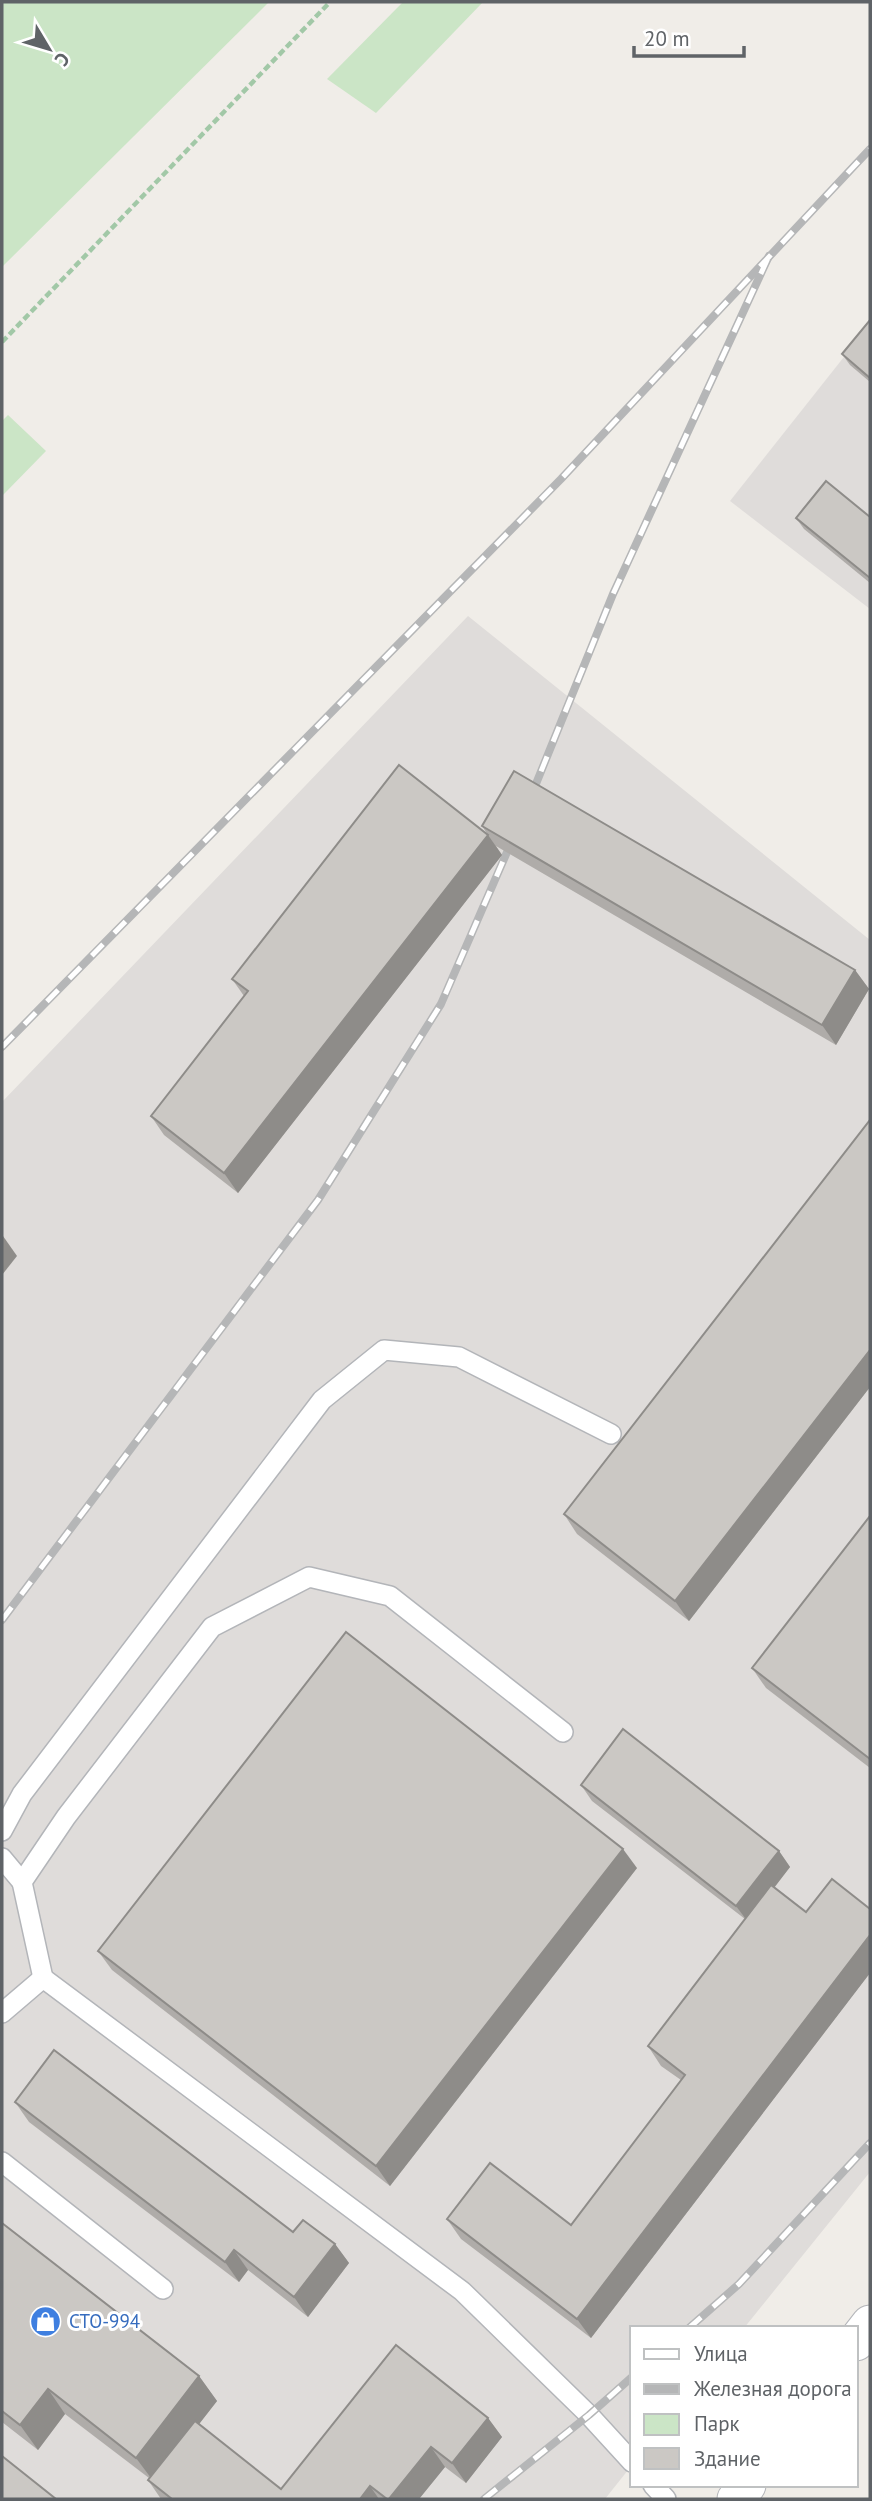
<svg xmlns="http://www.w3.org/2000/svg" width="872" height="2501" font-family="'PT Sans',sans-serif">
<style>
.industrial{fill:#dfdcda}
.green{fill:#cbe5c6}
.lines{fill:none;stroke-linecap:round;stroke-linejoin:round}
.service-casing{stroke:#b3b5b9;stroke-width:22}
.minor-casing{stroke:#b3b5b9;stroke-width:39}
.path{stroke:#a2c8a7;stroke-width:4.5;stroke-dasharray:7 3.5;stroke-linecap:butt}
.service{stroke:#fff;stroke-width:19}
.minor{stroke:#fff;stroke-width:37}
.rail-casing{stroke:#b5b6b7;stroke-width:8}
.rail{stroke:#fff;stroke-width:5;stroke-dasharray:16;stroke-linecap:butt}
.wall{fill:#afaca9}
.shaded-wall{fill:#8e8c89}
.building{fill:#cbc8c4;stroke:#8e8c89;stroke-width:2}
.labels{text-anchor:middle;stroke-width:6;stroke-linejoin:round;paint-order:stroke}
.shop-label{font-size:19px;fill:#366cbe;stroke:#fff;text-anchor:start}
</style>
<rect width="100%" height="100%" fill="#f0ede8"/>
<!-- industrial -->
<g class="industrial">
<polygon points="870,324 870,609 730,501"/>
<polygon points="468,616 870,940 870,2172 744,2328 632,2328 632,2465 605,2499 2,2499 2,1102"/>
</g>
<!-- green -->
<g class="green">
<polygon points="2,2 269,2 2,267"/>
<polygon points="403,2 483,2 376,113 327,79"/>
<polygon points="8,415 46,451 2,496 2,421"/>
</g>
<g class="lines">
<defs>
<g id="service">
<polyline points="2,1831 22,1794 322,1400 384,1350 459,1357 611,1434"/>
<polyline points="2,1858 22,1882"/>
<polyline points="43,1978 22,1882 66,1817 212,1627 309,1577 390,1596 563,1732"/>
<polyline points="2,2013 43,1978 462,2291 589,2415 632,2462"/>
<polyline points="2,2162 163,2289"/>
<polyline points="653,2485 666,2499"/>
</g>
<g id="minor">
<polyline points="856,2342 870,2324"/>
<polyline points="736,2499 747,2485"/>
</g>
</defs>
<!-- service casing -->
<use href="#service" class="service-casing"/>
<!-- minor casing -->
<use href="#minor" class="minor-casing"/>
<!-- path -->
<polyline class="path" points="2,342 330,2"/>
<!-- service -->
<use href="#service" class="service"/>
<!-- minor -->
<use href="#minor" class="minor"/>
<defs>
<g id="rail">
<polyline points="529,801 613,594 769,256"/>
<polyline points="2,1047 561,479 870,149"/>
<polyline points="2,1620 318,1200 441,1004 514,836"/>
<polyline points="689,2328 739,2284 870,2143"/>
<polyline points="484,2499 589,2415 632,2377"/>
</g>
</defs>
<!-- rail casing -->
<use href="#rail" class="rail-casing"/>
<!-- rail -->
<use href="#rail" class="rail"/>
</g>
<!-- wall -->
<g class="wall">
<polygon points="870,320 870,382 850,365 842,354"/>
<polygon points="870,517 870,583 804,529 796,518"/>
<polygon points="482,826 855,970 869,989 836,1045 496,846 502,855 238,1193 164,1135 151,1116 244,996 232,979 488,835"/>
<polygon points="870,1120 870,1387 689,1621 577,1534 564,1514"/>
<polygon points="870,1516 870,1768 766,1688 752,1668"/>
<polygon points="581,1785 779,1851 790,1867 774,1887 806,1912 870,1909 870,1973 591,2338 461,2239 447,2219 571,2225 681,2080 661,2066 648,2046 745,1919 592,1801"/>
<polygon points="637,1868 390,2186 112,1970 98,1951"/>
<polygon points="15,2102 293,2232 335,2244 349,2263 308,2317 248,2270 239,2282 29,2122"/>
<polygon points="2,2223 199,2376 217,2401 199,2424 281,2489 488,2418 502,2437 466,2483 445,2467 419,2499 161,2499 148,2480 149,2478 65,2414 38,2450 2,2422"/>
</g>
<!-- shaded-wall -->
<g class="shaded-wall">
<polygon points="488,835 502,855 238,1193 224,1173"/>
<polygon points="855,970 869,989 836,1045 822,1025"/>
<polygon points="3,1236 17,1256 2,1275 2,1237"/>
<polygon points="870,1350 870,1387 689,1621 675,1601"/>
<polygon points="623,1849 637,1868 390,2186 376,2166"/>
<polygon points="779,1851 790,1867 748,1922 736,1906"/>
<polygon points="870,1935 870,1973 591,2338 577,2319"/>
<polygon points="335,2244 349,2263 308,2317 294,2297"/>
<polygon points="234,2250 248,2270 239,2282 225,2262"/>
<polygon points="199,2376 217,2401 154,2482 136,2458"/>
<polygon points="48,2389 65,2414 38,2450 20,2425"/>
<polygon points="488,2418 502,2437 466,2483 452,2463"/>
<polygon points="431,2447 445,2467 419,2499 389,2499"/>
<polygon points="370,2486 379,2499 360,2499"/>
</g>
<!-- building -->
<g class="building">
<polygon points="870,320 870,378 842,354"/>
<polygon points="826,481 870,517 870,578 796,518"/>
<polygon points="399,765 488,835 224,1173 151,1116 248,991 232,979"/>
<polygon points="514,771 855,970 822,1025 482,826"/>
<polygon points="870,1120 870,1350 675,1601 564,1514"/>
<polygon points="870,1516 870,1759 752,1668"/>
<polygon points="346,1632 623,1849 376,2166 98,1951"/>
<polygon points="623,1729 779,1851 736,1906 581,1785"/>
<polygon points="832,1879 870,1909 870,1935 577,2319 447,2219 490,2163 571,2225 685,2075 648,2046 771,1885 806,1912"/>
<polygon points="54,2050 293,2232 303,2220 335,2244 294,2297 234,2250 225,2262 15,2102"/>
<polygon points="2,2223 199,2376 136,2458 48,2389 20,2425 2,2411"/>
<polygon points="396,2345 488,2418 452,2463 431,2447 389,2499 387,2499 370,2486 360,2499 172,2499 148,2480 195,2421 281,2489"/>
<polygon points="2,2456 56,2499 2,2499"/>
</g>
<!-- icons -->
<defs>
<symbol id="shop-disc" viewBox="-11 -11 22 22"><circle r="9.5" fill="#3f7fe0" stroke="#fff"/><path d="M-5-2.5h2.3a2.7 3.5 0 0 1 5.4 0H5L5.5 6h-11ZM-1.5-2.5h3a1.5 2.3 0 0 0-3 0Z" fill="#fff"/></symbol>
</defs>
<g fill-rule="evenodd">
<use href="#shop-disc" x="28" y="2304" width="35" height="35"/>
</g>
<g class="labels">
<!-- shop labels -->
<g class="shop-label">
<text x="69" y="2328">СТО-994</text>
</g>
</g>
<!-- border -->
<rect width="872" height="2501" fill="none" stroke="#5f6367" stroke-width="7"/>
<!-- legend -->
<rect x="630" y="2326" width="228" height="161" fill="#ffffff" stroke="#bfc1c2" stroke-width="2"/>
<rect x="644" y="2349" width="35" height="10" fill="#ffffff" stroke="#bfc1c2" stroke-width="2"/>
<text x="694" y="2361" font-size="21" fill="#5f6367">Улица</text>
<rect x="644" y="2384" width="35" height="10" fill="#b5b6b7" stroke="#bfc1c2" stroke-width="2"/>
<text x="694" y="2396" font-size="21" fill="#5f6367">Железная дорога</text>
<rect x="644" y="2414" width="35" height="21" fill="#cbe5c6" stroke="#bfc1c2" stroke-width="2"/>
<text x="694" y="2431" font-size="21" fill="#5f6367">Парк</text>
<rect x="644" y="2448" width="35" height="21" fill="#cbc8c4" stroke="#bfc1c2" stroke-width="2"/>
<text x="694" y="2466" font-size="21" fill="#5f6367">Здание</text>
<!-- north arrow -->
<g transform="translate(49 49) rotate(128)" stroke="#ffffff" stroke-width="5" paint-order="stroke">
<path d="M0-5L12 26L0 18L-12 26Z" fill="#5f6367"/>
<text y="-10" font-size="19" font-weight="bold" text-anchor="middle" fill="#5f6367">С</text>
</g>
<!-- scale -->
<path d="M634 46v10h110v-10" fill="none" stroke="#5f6367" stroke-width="3.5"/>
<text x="644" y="46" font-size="21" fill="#5f6367" stroke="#ffffff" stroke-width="5" paint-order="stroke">20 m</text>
</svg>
